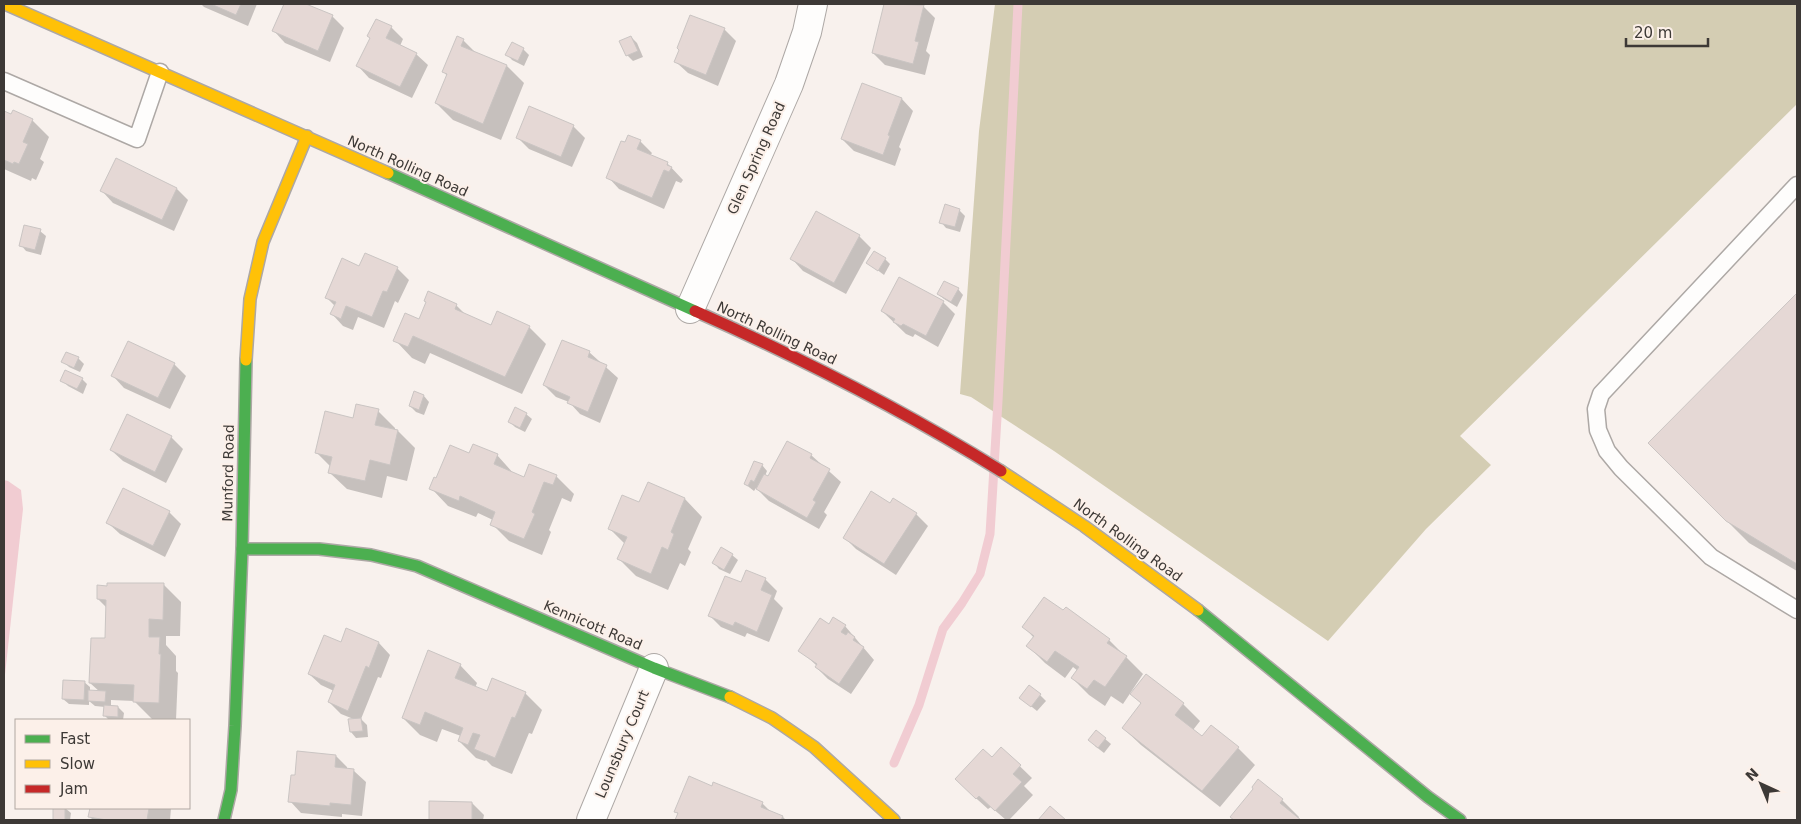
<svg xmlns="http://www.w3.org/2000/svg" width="1801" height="824" font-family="'DejaVu Sans',sans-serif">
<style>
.forest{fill:#d4cdb3}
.water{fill:#f1ccd2}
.shadow{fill:#0003}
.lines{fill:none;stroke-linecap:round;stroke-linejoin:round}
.stream{stroke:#f1ccd2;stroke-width:9}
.building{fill:#e5d8d5;stroke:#cac5c3}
.lane-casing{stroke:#ada8a5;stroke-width:19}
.street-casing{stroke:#ada8a5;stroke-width:30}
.fast-casing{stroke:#ada8a5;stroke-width:14}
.slow-casing{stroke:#ada8a5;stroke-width:14}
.jam-casing{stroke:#ada8a5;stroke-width:14}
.lane{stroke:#fefdfc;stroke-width:16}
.street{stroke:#fefdfc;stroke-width:28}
.fast{stroke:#4caf50;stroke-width:11}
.slow{stroke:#ffc107;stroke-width:11}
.jam{stroke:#c62828;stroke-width:11}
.labels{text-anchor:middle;stroke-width:4;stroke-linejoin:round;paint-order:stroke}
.street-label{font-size:14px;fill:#3d3936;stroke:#fcf0e9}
</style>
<rect width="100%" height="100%" fill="#f8f1ed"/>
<!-- forest -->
<polygon class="forest" points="995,4 1797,4 1797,104 1460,436 1491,465 1426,529 1328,641 1054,451 971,397 960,394 979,131"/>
<!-- water -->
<polygon class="water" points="4,480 8,481 21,490 23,509 4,684"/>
<!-- shadow -->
<g class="shadow">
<polygon points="201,4 257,4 248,26 204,7"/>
<polygon points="285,4 303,4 332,16 344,28 330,62 285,43 274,31"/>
<polygon points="885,4 913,4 923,6 935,18 926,51 930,55 925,75 885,65 873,53"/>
<polygon points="376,20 391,27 403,39 400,46 416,54 428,65 412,98 369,78 358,66 371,38"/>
<polygon points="724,29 736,41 718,86 688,73 676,62 680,50"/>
<polygon points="631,37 637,43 643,57 633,61 627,55"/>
<polygon points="463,40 477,54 507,66 524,83 501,140 453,120 436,103 447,76 444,72"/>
<polygon points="512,44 523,49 529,55 524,66 512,60 507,54"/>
<polygon points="863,85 902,99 913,111 899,147 901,149 895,166 854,151 842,139"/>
<polygon points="4,112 12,116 32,120 49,137 40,159 44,162 36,180 32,178 31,181 4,169"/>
<polygon points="573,126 585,138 572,167 529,149 517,137"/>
<polygon points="640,141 652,153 650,156 667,163 683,180 681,183 676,181 664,209 619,189 608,177"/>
<polygon points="177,189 188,200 174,231 113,203 102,191"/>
<polygon points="959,210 965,216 960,232 946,228 941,222"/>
<polygon points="40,231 46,236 41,255 26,251 21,245"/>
<polygon points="859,236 871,248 846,294 803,271 792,259"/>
<polygon points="885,259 890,264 884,275 868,263"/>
<polygon points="360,267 397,268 409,280 398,303 395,301 384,328 358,317 353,330 343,326 332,314 335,306 326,297"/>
<polygon points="958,289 963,295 957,307 944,299 938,294"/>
<polygon points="429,293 456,305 467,316 492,327 529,327 546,344 522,394 430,353 425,364 412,358 395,340 419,321 427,303 425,301"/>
<polygon points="1797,295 1797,571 1749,543 1649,443"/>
<polygon points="943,302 955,314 938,347 915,334 913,337 906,334 882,311"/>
<polygon points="589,352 618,378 600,423 580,414 569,402 556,397 544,385"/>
<polygon points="67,353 78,358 84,364 80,372 69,367 63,361"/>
<polygon points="174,364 186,376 170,409 124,388 113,376"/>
<polygon points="82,379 87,384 83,394 68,386 62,380"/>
<polygon points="415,393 424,396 429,402 424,415 416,412 410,406"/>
<polygon points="378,411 395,428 395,431 398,431 415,448 407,481 387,476 382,498 347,489 329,472 331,467 317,453 354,419"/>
<polygon points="526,414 532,419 525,432 515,427 509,421"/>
<polygon points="171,437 183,449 166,483 123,461 111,450"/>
<polygon points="469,455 497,455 514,474 524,478 530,465 557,477 574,494 571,502 562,498 549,530 551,532 542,555 509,541 492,524 493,520 478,513 476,517 448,506 431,488 437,480"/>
<polygon points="811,455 841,482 824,512 827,515 819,529 769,501 756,488 754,491 745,484 762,465 767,471 765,476 768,478"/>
<polygon points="648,484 685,499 702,517 688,549 691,552 685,566 680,563 668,590 636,576 619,559 625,544 610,529 640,504"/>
<polygon points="891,504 916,514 928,526 896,575 856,549 844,537"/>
<polygon points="169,512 181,524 165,557 120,534 108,523"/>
<polygon points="732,555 738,560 730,574 719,569 714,563"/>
<polygon points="747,572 765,579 777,591 774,599 783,608 769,642 747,633 745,637 721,627 710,616 742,584"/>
<polygon points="164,585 181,602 180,636 166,636 166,645 176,656 176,671 178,673 176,720 152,719 134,701 111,700 111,707 118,707 124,713 123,720 109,720 105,716 105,707 95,706 89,701 89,705 69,704 63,699 84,682 90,687 90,692 100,692 90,683 106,639 107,608 98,599"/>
<polygon points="845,626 874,660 851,694 828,679 816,667 817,666 800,650"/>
<polygon points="1024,627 1109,640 1143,674 1123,704 1111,696 1105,706 1089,695 1072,678 1078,671 1073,667 1065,678 1045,663 1028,646 1034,638"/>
<polygon points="347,630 379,643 390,655 381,678 378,677 361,719 367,725 368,737 356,738 351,732 356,720 341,714 329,702 334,691 321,685 309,674 341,644"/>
<polygon points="460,665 477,683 475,688 488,693 525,693 542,710 532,734 529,733 512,774 492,766 486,760 485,761 476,758 459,741 461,736 442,729 437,742 420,735 403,718"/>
<polygon points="1132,694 1183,704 1200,721 1193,730 1203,738 1211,727 1238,748 1255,765 1220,807 1141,745 1123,728 1142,704"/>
<polygon points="1040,695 1046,701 1037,711 1027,703"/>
<polygon points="1097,732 1111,744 1104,753 1095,746"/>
<polygon points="1001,748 1032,778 1024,786 1033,795 1009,820 1006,820 991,807 988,809 968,791"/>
<polygon points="336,756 347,767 347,770 354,771 366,782 362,816 342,814 342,817 301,813 290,801 296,776"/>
<polygon points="713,788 762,803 772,813 783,817 786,820 676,820 679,815 676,812"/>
<polygon points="1255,789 1282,800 1299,817 1298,819 1299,820 1235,820 1232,817"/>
<polygon points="430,802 472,803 484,815 483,820 430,820"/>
<polygon points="54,808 65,808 71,813 70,820 54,820"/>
<polygon points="91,808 171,808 170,820 93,820 90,817"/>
</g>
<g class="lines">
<!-- stream -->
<polyline class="stream" points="894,763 919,705 943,629 962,603 980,574 990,534 998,401 1018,4"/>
</g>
<!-- building -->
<g class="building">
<polygon points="211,4 241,4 236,15"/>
<polygon points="284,4 306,4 333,15 318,51 272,31"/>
<polygon points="884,4 924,5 915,41 919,42 913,64 872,53"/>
<polygon points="690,15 725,28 706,75 674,62 679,50 677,48"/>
<polygon points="376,19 392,26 386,38 417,53 400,87 356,66 370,38 367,36"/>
<polygon points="457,36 464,39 461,46 507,65 483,124 435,103 447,74 442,72"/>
<polygon points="631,36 638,51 626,56 619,41"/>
<polygon points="512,42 524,48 518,61 505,55"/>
<polygon points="862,83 902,98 888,135 890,136 883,155 841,139"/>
<polygon points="529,106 574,125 561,157 516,138"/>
<polygon points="13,110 33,119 23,142 28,144 19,164 14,162 13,164 4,160 4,111 11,114"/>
<polygon points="628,135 641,140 637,149 668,162 667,165 672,167 669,172 664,170 652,198 606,178 621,141 625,142"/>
<polygon points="116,158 177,188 162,220 100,191"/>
<polygon points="945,204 960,209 955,227 939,223"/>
<polygon points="816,211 860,235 834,283 790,259"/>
<polygon points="24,225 41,229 35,250 19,246"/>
<polygon points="874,251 886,258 878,271 866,263"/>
<polygon points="365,253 398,267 387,292 383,291 372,317 346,306 341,319 330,314 336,302 325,298 342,258 359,266"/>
<polygon points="899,277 944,301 926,336 903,324 901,326 893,322 895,319 881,311"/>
<polygon points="944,281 959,288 951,302 937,294"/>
<polygon points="428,291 457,304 455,309 491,325 497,311 530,326 505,377 413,336 408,347 393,341 405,313 419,319 426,302 424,301"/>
<polygon points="1797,293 1797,564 1726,521 1648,443"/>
<polygon points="562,340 590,351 588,357 607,365 588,412 567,403 570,397 543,385"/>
<polygon points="128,341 175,363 158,398 111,376"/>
<polygon points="66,352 79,357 74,368 61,362"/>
<polygon points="65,370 83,378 77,389 60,381"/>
<polygon points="414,391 424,395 419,410 409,406"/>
<polygon points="356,404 379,409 375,425 398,430 390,465 370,460 365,481 328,473 332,457 315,453 325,411 353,418"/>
<polygon points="515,407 527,413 520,428 508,422"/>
<polygon points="127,414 172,436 155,472 110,450"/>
<polygon points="787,441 812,454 810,458 830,469 813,500 816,502 807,518 756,489 764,474 768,476"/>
<polygon points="473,444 498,454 494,464 524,477 529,464 557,475 553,485 544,482 532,512 535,514 524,539 490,525 495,512 460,496 459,501 429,489 434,477 436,478 450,445 469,453"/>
<polygon points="754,461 763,464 754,482 751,480 748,486 744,484"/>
<polygon points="648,482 685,498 671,532 674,534 668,550 662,547 651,574 617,559 627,537 608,529 622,495 639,502"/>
<polygon points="123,488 170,511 153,546 106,523"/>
<polygon points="871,491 890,503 893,498 917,513 884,564 843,538"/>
<polygon points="721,547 733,554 724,570 712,563"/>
<polygon points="746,570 766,578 761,590 772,595 757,632 735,622 733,626 708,616 725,576 741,582"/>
<polygon points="107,583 164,583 163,620 149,619 149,637 160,637 159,654 161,654 159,703 133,702 134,685 89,683 91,638 105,638 106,600 97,599 97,585 107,586"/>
<polygon points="1044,597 1063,610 1066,607 1110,639 1107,643 1127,656 1105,687 1094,680 1087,689 1071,678 1079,667 1055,651 1047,662 1026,646 1034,636 1022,627"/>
<polygon points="833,617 846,625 841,632 846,635 848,632 855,637 853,640 864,647 839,684 815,667 817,664 798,651 820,618 829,624"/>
<polygon points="346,628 379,642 369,668 366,666 348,711 328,702 335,685 308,674 324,635 341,642"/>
<polygon points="428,650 461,664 455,678 487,691 492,678 526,692 515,718 512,717 495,758 474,749 480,735 473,733 468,745 458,741 463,728 425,712 420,725 402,718"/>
<polygon points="1146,674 1184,703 1175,715 1202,736 1211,725 1239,747 1202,791 1122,728 1141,703 1130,694"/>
<polygon points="63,680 85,681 84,700 62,699"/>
<polygon points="1029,685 1041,694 1031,707 1019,698"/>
<polygon points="88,690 106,691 105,702 88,701"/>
<polygon points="104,705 118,706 118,717 103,716"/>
<polygon points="361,718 363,731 350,732 348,719"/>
<polygon points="1096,730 1106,738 1098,748 1088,740"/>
<polygon points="1001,747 1021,765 1013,774 1022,782 995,811 979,796 976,799 955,779 983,749 992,757"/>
<polygon points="297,751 336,755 335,767 354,769 351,805 330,803 330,806 288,802 291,775 295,775"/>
<polygon points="689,776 712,786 713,782 763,802 761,807 783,816 781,820 675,820 678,813 674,812"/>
<polygon points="1258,779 1283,799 1280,803 1301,820 1234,820 1230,817 1253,789 1252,787"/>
<polygon points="429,801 472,802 472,820 486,820 429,820"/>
<polygon points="1050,806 1066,820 1038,820"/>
<rect x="53" y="808" width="12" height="12"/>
<polygon points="90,808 149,808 147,820 107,820 88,817"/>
</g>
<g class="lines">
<defs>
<g id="lane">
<polyline points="4,81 137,139 160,72"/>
<polyline points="1797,185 1601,394 1596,409 1598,430 1607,451 1621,468 1711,557 1797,610"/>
</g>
<g id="street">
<polyline points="690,309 789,84 807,32 813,4"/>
<polyline points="591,820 654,668"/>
</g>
<g id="fast">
<polyline points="388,173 695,311"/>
<polyline points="242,549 319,549 371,555 417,566 654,668 730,697"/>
<polyline points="1198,610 1428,797 1460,820"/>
<polyline points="224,820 231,790 235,726 242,549 246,360"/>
</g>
<g id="slow">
<polyline points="5,4 388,173"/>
<polyline points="246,360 250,299 263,242 307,136"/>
<polyline points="1001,471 1084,526 1198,610"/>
<polyline points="730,697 772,718 814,747 894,820"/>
</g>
<path id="jam" d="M695 311C801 358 903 410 1001 471"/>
</defs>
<!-- lane casing -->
<use href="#lane" class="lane-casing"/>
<!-- street casing -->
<use href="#street" class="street-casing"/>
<!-- fast casing -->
<use href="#fast" class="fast-casing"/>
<!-- slow casing -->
<use href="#slow" class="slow-casing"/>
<!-- jam casing -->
<use href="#jam" class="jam-casing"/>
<!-- lane -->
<use href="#lane" class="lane"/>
<!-- street -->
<use href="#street" class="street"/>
<!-- fast -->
<use href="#fast" class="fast"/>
<!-- slow -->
<use href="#slow" class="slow"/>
<!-- jam -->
<use href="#jam" class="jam"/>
</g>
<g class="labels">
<!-- street labels -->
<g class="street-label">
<text transform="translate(756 158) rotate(-66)" y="5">Glen Spring Road</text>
<text transform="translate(408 166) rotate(24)" y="5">North Rolling Road</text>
<text transform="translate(777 333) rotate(25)" y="5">North Rolling Road</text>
<text transform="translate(228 473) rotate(-89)" y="5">Munford Road</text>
<text transform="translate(1128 540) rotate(36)" y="5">North Rolling Road</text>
<text transform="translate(593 625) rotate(23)" y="5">Kennicott Road</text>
<text transform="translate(622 744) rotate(-67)" y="5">Lounsbury Court</text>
</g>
</g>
<!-- border -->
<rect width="1801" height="824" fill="none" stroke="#3d3936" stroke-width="10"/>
<!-- legend -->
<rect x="15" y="719" width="175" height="90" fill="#fcf0e9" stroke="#b0a7a1"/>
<rect x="25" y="735" width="25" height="8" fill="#4caf50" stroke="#b0a7a1"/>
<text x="60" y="744" font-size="15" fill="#3d3936">Fast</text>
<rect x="25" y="760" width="25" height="8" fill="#ffc107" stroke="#b0a7a1"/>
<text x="60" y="769" font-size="15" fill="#3d3936">Slow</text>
<rect x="25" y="785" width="25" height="8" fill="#c62828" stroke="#b0a7a1"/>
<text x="60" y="794" font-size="15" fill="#3d3936">Jam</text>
<!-- north arrow -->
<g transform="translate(1761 784) rotate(316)" stroke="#fcf0e9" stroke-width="4" paint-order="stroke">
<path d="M0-4L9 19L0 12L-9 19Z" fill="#3d3936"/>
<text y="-8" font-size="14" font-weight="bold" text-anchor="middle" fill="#3d3936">N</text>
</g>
<!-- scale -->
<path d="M1626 38v8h82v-8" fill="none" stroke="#3d3936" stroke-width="2.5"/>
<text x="1634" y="38" font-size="15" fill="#3d3936" stroke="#fcf0e9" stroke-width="4" paint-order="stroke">20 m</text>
</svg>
